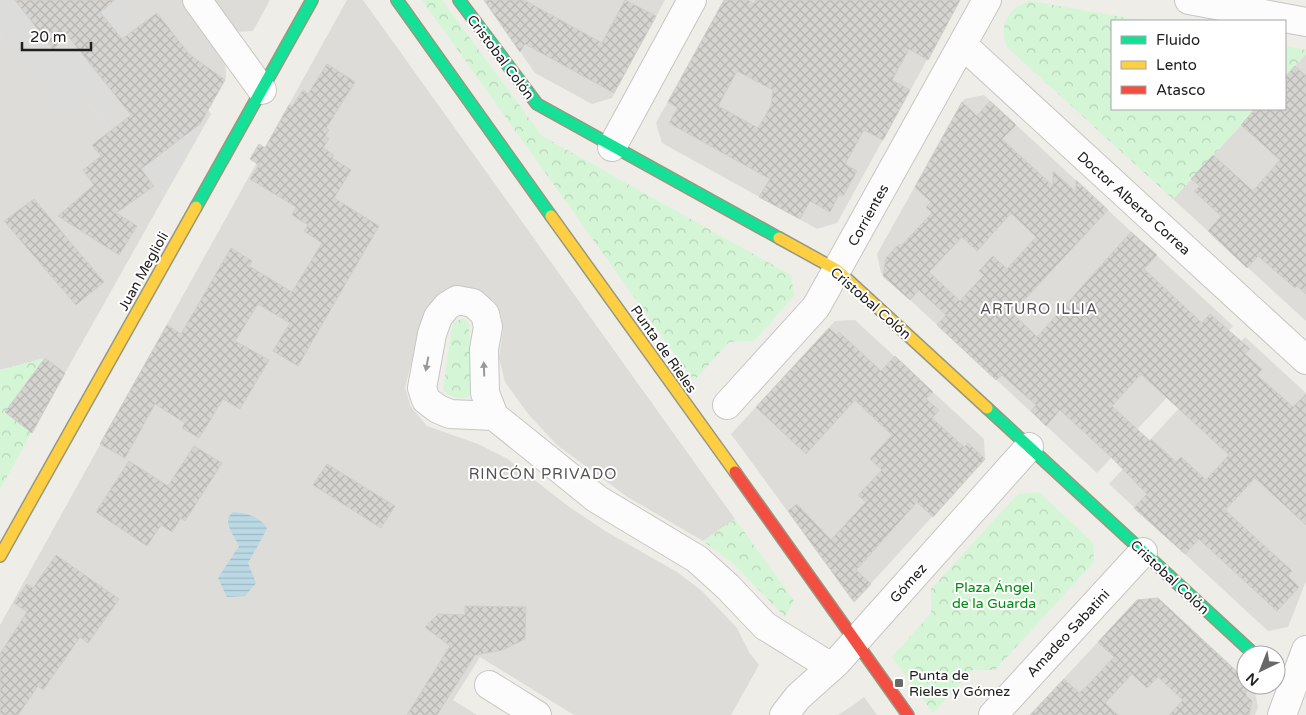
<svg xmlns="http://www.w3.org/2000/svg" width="1306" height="715" font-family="'Varela Round',sans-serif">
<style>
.residential{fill:#dddcd9}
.religious{fill:#dcdcda}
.park{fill:url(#park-crowns)}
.water{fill:url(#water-rules)}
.building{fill:url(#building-cross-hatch);stroke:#d1cec9;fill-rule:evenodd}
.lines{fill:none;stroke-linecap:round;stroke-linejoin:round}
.street-casing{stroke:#c7c6c4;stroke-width:30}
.fast-casing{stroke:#96997f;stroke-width:14}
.slow-casing{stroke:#96997f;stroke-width:14}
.jam-casing{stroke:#96997f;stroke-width:14}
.street{stroke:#fcfcfc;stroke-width:28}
.fast{stroke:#16e098;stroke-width:11}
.slow{stroke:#ffcf43;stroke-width:11}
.jam{stroke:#f24e42;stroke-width:11}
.oneway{fill:#999}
.poi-dot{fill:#686866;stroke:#fff;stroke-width:2}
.labels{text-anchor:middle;stroke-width:4;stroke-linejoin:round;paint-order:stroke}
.street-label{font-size:14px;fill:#202020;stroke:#fff}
.park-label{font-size:14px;fill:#038814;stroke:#fff}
.poi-label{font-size:14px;fill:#202020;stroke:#fff;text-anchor:start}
.neighbourhood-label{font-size:15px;letter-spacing:1px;fill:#535353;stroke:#fff}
</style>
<defs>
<pattern id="park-crowns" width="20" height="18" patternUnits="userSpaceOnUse" patternTransform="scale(1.25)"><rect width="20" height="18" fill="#d5f6d6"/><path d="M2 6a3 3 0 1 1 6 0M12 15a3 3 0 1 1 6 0" fill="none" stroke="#b7d3b7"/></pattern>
<pattern id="water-rules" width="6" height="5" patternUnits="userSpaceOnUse" patternTransform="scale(1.25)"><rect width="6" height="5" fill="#bad9e4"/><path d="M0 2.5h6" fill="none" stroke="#a0bac3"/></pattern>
<pattern id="building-cross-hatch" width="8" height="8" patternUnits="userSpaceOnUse" patternTransform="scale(1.25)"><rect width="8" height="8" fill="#d6d4d1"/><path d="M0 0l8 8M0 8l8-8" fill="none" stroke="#b7b6b3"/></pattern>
</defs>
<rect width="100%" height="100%" fill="#eeede8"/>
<!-- residential -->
<g class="residential">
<polygon points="126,0 185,0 225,57 226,77 208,111"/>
<polygon points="210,0 270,0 253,31 232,32"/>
<polygon points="347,0 363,0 735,519 703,541 626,496 557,445 529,415 505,382 499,358 503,331 501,314 494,301 476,289 463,287 449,289 439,294 429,304 422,319 405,388 411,407 427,426 478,444 506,458 568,506 605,531 677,572 702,591 737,628 749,652 759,665 731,715 574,715 480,657 453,700 477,715 0,715 0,625"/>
<polygon points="484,0 665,0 612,98 592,104 535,73"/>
<polygon points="724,0 960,0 837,223 817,229 662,143 656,123"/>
<polygon points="0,34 63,119 87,101 164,197 65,373 45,358 0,370"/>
<polygon points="1306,54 1306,321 1173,199 1256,109 1285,109 1285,77"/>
<polygon points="984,95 1233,326 1097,473 881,273 877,254 964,99"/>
<polygon points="855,320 984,439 985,459 854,602 731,434 835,321"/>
<polygon points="1245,337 1306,393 1306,581 1288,627 1268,631 1109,484"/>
<polygon points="1157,598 1246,680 1246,685 1254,687 1258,707 1255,715 1030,715 1137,600"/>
<polygon points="864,697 877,715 838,715 852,706"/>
</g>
<!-- religious -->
<polygon class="religious" points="0,0 126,0 211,114 164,197 87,101 63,120 0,34"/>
<!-- park -->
<g class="park">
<polygon points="422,0 442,0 542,136 791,275 794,296 754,341 729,342 694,381"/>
<path d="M1031 1 1145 21H1112V109H1256L1173 199 1007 47C998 26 1008 6 1031 1Z"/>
<polygon points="1285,46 1306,50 1306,54 1285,77"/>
<path d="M463 318 466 319 469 325 471 390 468 397C460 400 448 397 443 390L452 327 454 322Z"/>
<polygon points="45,358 65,373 0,489 0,370"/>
<polygon points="1039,492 1093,543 1094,562 995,670 972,670 933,713 892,657 931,613 931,589 1018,494"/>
<polygon points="735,519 794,601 785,617 734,564 703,541"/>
</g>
<!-- water -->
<path class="water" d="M233 512C244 512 263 518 267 529L248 563 256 583 245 596 227 597 218 578 239 546C234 535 221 521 233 512Z"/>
<!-- building -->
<g class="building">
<polygon points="15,0 115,0 100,12 122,39 157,13 189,54 225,80 200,124 141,169 154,186 116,213 137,226 119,255 58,216 94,185 83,170 101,156 92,145 131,115 68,36 53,49"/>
<polygon points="484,0 524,0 602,43 625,0 656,16 614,93 525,44 520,52"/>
<path d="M724 0H748L754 4 756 0H960L928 60 909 49 892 80 910 90 883 140 864 130 845 164 857 171 843 196 839 194 830 212 810 201 800 219 759 197 770 179 669 123 678 108 668 102ZM737 71 773 90 771 106 758 128 718 106Z"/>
<polygon points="327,64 355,82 326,128 329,130 325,136 329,139 323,148 334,155 332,158 351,170 334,198 379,226 298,366 273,351 290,323 258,304 235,341 269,360 240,409 223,399 199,438 182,428 185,423 155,404 125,458 100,444 167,325 181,334 231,248 252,261 249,266 292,292 322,243 304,231 308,225 292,215 296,207 250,179 259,165 250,159 259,144 265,148 289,105 292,107 303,90 308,94"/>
<polygon points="1295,66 1306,76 1306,294 1297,286 1295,288 1258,256 1247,268 1208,231 1221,216 1194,191 1200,186 1191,179 1213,155 1253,191 1280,160 1241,125 1255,109 1285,109 1285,77"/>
<path d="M990 101 1016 125 1002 139 1053 186V171L1076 192V180L1108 210 1012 313 1037 337 1131 232 1157 255 1144 269 1202 323 1210 314 1250 349 1245 354 1262 369 1257 375 1291 405 1293 407 1306 394V525L1255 478 1225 510 1292 571 1288 576 1299 587 1277 611 1199 539 1185 554 1134 508 1147 494 1111 457 1060 410 1046 426 1031 411 1036 405 1002 375 996 380 937 325 946 315 919 290 910 300 883 276 886 258 899 244 901 246 932 213 926 207 931 202 915 187 962 102 977 116ZM1011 213 1036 237 1007 269 993 256 979 271 984 275 960 301 929 272 962 237 977 251ZM1141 374 1229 455 1206 480 1181 457 1176 462 1151 439 1150 441 1112 406Z"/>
<polygon points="34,199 104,282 76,305 4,221"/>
<polygon points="829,328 837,335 839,332 881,371 895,356 933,392 926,399 939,410 932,418 964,447 968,443 985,459 933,517 917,502 856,570 871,584 854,602 788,511 797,504 831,540 866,502 858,495 882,470 870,459 892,435 855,400 806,454 756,407"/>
<polygon points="45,358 65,373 32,433 5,412"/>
<polygon points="194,446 222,463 185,521 181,518 172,532 161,525 147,546 96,512 129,461 168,486"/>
<polygon points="327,464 395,506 381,528 313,485"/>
<polygon points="56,555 119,599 88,643 80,637 43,690 38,686 18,715 0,715 0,654 27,612 14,603 27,584 33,588"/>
<polygon points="1158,598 1246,680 1246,696 1252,701 1249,715 1169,715 1183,700 1158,677 1147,688 1132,674 1105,703 1118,715 1030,715 1064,679 1079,693 1087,686 1114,657 1098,642 1137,600"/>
<polygon points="465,606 526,607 525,639 503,650 475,655 437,715 407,715 450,646 425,627 438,614 465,615"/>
</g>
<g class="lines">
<defs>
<g id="street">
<polyline points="197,0 262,90"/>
<polyline points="1189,0 1306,22"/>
<polyline points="963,45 1306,360"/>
<polyline points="612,147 692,0"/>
<polyline points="727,405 816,307 987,0"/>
<polyline points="494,416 485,393 484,349 488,327 485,314 473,303 457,300 447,306 438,317 432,334 422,388 426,400 438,409 450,414 494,416 597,499 697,559 728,587 765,626 831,667"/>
<polyline points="489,685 537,715"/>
<polyline points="784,715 798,697 837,662 1029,447"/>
<polyline points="993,715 1143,552"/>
<polyline points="1282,715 1306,650"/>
</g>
<g id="fast">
<polyline points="397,0 551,216"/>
<polyline points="459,0 537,104 779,238"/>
<polyline points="196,207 312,0"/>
<polyline points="987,408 1255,655"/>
</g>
<g id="slow">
<polyline points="551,216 735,472"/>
<polyline points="779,238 837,270 987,408"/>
<polyline points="0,556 196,207"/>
</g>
<polyline id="jam" points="735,472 908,715"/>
</defs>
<!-- street casing -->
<use href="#street" class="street-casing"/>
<!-- fast casing -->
<use href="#fast" class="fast-casing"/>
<!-- slow casing -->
<use href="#slow" class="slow-casing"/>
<!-- jam casing -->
<use href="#jam" class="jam-casing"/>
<!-- street -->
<use href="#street" class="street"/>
<!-- fast -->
<use href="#fast" class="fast"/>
<!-- slow -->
<use href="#slow" class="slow"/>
<!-- jam -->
<use href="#jam" class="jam"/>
</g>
<!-- one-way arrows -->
<defs><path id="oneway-solid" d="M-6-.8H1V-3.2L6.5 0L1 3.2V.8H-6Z" transform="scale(1.25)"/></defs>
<g class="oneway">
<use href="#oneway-solid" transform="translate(427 364) rotate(100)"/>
<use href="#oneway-solid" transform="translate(484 369) rotate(-92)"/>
</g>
<!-- markers -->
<rect class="poi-dot" x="894" y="678" width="10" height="10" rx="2.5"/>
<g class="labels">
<!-- street labels -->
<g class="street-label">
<text transform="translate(501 57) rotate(53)" y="5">Cristobal Colón</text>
<text transform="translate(1134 203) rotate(42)" y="5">Doctor Alberto Correa</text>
<text transform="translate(868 215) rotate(-61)" y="5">Corrientes</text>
<text transform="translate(143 271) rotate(-61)" y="5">Juan Meglioli</text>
<text transform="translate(871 303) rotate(41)" y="5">Cristobal Colón</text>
<text transform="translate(664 349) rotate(55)" y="5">Punta de Rieles</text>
<text transform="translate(1170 577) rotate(43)" y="5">Cristobal Colón</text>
<text transform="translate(908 583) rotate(-48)" y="5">Gómez</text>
<text transform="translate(1068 633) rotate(-47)" y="5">Amadeo Sabatini</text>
</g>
<!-- park labels -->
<g class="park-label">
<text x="994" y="592">Plaza Ángel<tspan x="994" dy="16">de la Guarda</tspan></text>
</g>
<!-- poi labels -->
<g class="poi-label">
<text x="909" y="680">Punta de<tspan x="909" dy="16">Rieles y Gómez</tspan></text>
</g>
<!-- neighbourhood labels -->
<g class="neighbourhood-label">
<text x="1039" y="314">ARTURO ILLIA</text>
<text x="543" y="479">RINCÓN PRIVADO</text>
</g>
</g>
<!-- legend -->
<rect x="1111" y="20" width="175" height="90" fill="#ffffff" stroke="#a6a6a6"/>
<rect x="1121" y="36" width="25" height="8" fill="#16e098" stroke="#a6a6a6"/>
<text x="1156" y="45" font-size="15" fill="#202020">Fluido</text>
<rect x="1121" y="61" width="25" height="8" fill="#ffcf43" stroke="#a6a6a6"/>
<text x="1156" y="70" font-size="15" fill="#202020">Lento</text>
<rect x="1121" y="86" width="25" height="8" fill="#f24e42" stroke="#a6a6a6"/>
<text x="1156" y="95" font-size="15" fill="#202020">Atasco</text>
<!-- north arrow -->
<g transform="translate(1261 670) rotate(223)"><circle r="24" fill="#ffffff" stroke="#a6a6a6"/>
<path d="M0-4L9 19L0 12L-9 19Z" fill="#686866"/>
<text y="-8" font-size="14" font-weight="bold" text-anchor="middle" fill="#202020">N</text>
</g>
<!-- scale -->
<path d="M22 42v8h69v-8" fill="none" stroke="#202020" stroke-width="2.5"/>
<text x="30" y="42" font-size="15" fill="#202020" stroke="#ffffff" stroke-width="4" paint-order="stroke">20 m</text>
</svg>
